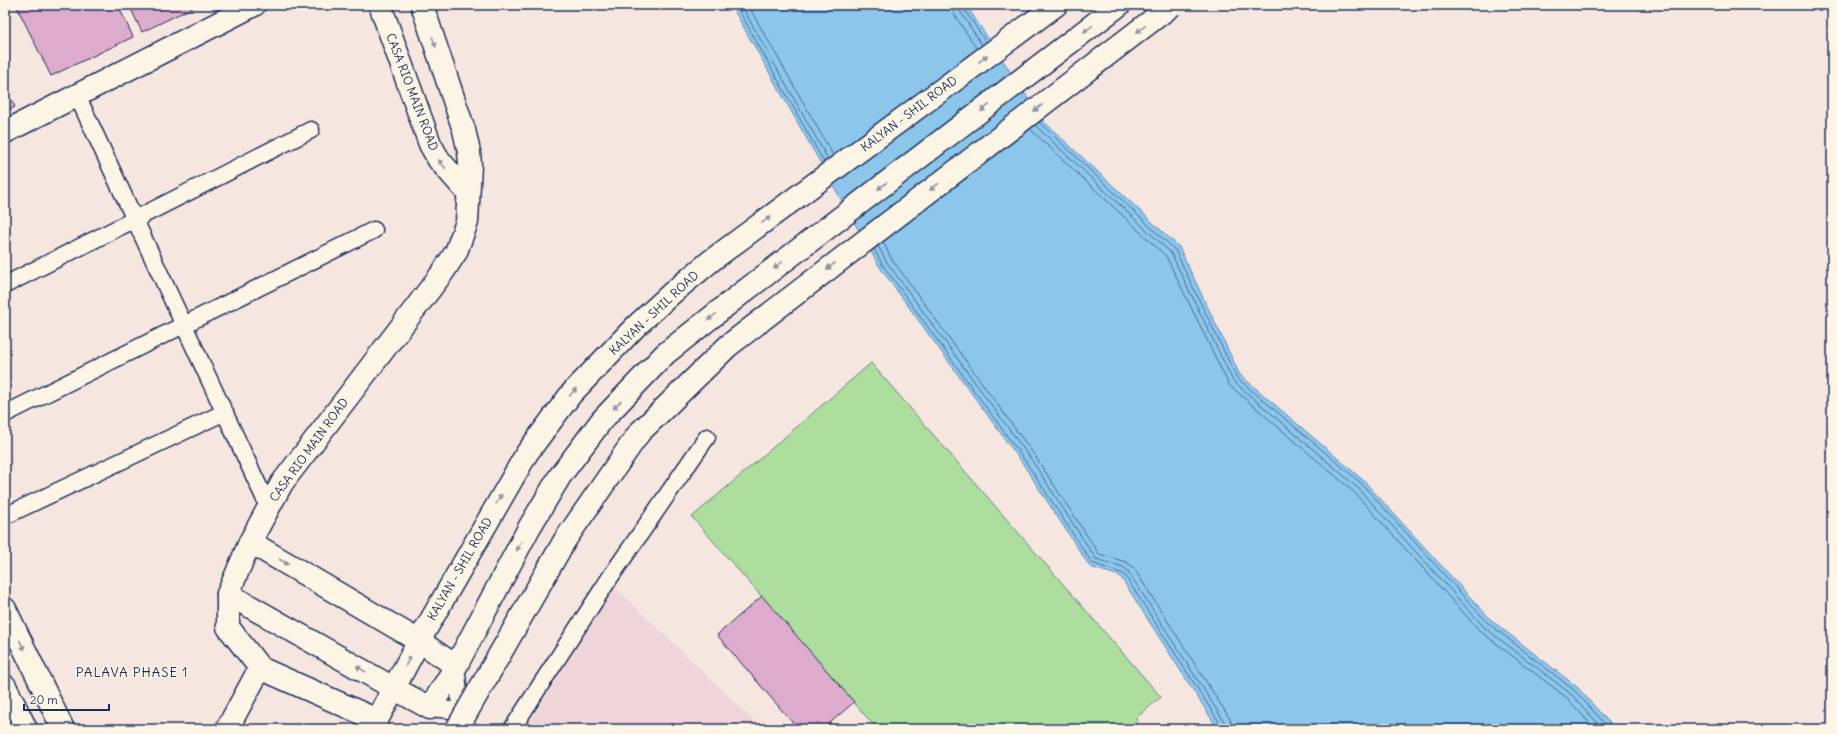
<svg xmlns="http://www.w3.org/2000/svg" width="1837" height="734" font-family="Delius,sans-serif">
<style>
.built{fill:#eed5da}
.green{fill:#adde9e;stroke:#64867e}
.water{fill:#8cc6eb;stroke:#5f8ab3}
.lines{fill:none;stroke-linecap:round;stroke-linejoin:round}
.shore{stroke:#486b96;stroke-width:1}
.building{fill:#ddaccc;stroke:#1b2f5e}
.service-casing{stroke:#1b2f5e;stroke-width:19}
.minor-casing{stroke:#1b2f5e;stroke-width:25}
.tertiary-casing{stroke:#1b2f5e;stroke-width:25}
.primary-casing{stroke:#1b2f5e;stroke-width:25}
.service{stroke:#fcf5e5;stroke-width:16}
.minor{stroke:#fcf5e5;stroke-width:22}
.tertiary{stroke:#fcf5e5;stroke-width:22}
.primary{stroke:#fcf5e5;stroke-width:22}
.primary-bridge-casing{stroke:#1b2f5e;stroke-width:25;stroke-linecap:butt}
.primary-bridge{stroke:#fcf5e5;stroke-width:22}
.oneway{fill:#8c92a2}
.labels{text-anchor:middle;stroke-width:3;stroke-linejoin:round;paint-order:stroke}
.street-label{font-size:12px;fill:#1b2f5e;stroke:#fcf5e5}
.neighbourhood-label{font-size:13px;letter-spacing:1px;fill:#1b2f5e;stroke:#fcf5e5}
</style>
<rect width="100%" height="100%" fill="#f6e6e0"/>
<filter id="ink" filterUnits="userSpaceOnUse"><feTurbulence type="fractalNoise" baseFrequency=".025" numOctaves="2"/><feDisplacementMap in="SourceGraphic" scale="8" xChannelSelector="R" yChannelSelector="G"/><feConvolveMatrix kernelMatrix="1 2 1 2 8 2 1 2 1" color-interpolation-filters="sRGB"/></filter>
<g filter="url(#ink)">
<!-- built -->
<polygon class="built" points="615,587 762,729 525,729"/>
<!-- green -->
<polygon class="green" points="871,363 1161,697 1136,718 1140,729 877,729 692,517"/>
<!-- water -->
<polygon class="water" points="731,5 966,5 1043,121 1179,247 1240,375 1363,480 1491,620 1577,687 1615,729 1218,729 1120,576 1090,567 1023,464 879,266"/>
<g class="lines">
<!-- shore -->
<g class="shore">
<polyline points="736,5 824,162"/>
<polyline points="741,5 828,159"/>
<polyline points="748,5 833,155"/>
<polyline points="952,5 954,14 977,49"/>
<polyline points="958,5 960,11 982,45"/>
<polyline points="963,5 964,9 986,42"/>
<polyline points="1039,122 1175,250 1237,378 1361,483 1488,623 1574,690 1610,729"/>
<polyline points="1035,125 1171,253 1233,381 1357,487 1484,627 1571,694 1603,729"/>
<polyline points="1030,129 1166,256 1229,385 1353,491 1480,631 1567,698 1595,729"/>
<polyline points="883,242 891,258 1035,456 1099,554 1126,562 1133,567 1230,719 1232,729"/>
<polyline points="878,246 886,261 1031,459 1096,559 1123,567 1128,571 1225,723 1226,729"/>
<polyline points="874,249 882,264 1026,462 1092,563 1124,574 1221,725 1221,729"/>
</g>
</g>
<!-- building -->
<g class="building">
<polygon points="16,5 75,5 76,8 82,5 118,5 133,37 51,76"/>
<polygon points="129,5 198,5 142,32"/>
<polygon points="5,88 15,107 5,112"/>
<polygon points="762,596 854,702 823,729 798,729 717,635"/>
<polygon points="672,723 678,729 665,729"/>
</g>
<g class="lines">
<defs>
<g id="service">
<polyline points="77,95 268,506"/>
<polyline points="5,285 311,130"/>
<polyline points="5,414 374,230"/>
<polyline points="5,516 225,412"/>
<polyline points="430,708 461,711 456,666"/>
<polyline points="512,729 609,579 707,437"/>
</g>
<g id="minor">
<polyline points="5,132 254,5"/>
<polyline points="227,729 260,668"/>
</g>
<g id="tertiary">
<polyline points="380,5 430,144 439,160 468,193"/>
<polyline points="250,542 419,641 456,666"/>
<polyline points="228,594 395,689"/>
<polyline points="5,609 63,729"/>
<polyline points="5,686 26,729"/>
<polyline points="377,720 260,668 228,627 228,594 250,542 282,483 443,272 456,252 467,222 470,165 469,152 464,130 422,5"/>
</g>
<g id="primary">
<polyline points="395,689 430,708 456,666 529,528 560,476 602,420 665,354 742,293 1119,5"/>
<polyline points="372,729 419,641 527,453 571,394 635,327 672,293 712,260 1056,5"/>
</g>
</defs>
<!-- service casing -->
<use href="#service" class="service-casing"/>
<!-- minor casing -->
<use href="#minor" class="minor-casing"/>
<!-- tertiary casing -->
<use href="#tertiary" class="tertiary-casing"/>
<!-- primary casing -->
<use href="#primary" class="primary-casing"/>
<!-- service -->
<use href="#service" class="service"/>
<!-- minor -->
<use href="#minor" class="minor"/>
<!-- tertiary -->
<use href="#tertiary" class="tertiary"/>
<!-- primary -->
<use href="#primary" class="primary"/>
<defs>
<polyline id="primary-bridge" points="457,729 565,540 639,433 728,346 1172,5"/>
</defs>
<!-- primary-bridge casing -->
<use href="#primary-bridge" class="primary-bridge-casing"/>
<!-- primary-bridge -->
<use href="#primary-bridge" class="primary-bridge"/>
</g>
<!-- one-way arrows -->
<defs><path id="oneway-solid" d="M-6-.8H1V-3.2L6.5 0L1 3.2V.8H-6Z"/></defs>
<g class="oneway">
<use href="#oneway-solid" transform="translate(1088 29) rotate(143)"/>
<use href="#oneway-solid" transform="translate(1141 29) rotate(142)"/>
<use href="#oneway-solid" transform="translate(434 42) rotate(71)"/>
<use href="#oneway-solid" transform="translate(983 59) rotate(-37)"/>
<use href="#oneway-solid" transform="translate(985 108) rotate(143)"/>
<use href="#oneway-solid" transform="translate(1038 108) rotate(142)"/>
<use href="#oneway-solid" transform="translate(442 164) rotate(-129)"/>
<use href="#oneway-solid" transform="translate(882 186) rotate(143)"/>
<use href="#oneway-solid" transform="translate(934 187) rotate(142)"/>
<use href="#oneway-solid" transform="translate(766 220) rotate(-37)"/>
<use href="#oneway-solid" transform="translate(778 265) rotate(143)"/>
<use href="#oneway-solid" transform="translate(831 266) rotate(142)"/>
<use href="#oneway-solid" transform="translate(712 317) rotate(142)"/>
<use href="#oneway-solid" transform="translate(573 392) rotate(-48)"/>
<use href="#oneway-solid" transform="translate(617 405) rotate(134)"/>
<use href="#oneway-solid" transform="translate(499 499) rotate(-59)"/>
<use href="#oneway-solid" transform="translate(519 546) rotate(118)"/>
<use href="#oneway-solid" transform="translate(284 562) rotate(30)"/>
<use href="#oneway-solid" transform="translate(22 645) rotate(64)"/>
<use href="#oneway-solid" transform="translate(408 661) rotate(-62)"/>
<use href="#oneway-solid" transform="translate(361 669) rotate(-150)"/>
</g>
</g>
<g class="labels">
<!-- street labels -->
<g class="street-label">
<text transform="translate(412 92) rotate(69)" y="4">CASA RIO MAIN ROAD</text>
<text transform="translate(909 114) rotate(-37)" y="4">KALYAN - SHIL ROAD</text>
<text transform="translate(654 313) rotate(-43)" y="4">KALYAN - SHIL ROAD</text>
<text transform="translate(309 450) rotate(-54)" y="4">CASA RIO MAIN ROAD</text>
<text transform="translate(460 569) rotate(-60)" y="4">KALYAN - SHIL ROAD</text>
</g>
<!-- neighbourhood labels -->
<g class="neighbourhood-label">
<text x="132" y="677">PALAVA PHASE 1</text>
</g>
</g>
<!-- margin -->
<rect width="1837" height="734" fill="none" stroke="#fcf5e5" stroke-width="20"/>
<rect x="10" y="10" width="1817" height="714" fill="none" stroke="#1b2f5e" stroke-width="1.5" filter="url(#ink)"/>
<!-- scale -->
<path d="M24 704v6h85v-6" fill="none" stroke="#1b2f5e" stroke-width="2"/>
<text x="30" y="704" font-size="12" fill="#1b2f5e" stroke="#fcf5e5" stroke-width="3" paint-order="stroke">20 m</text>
</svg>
